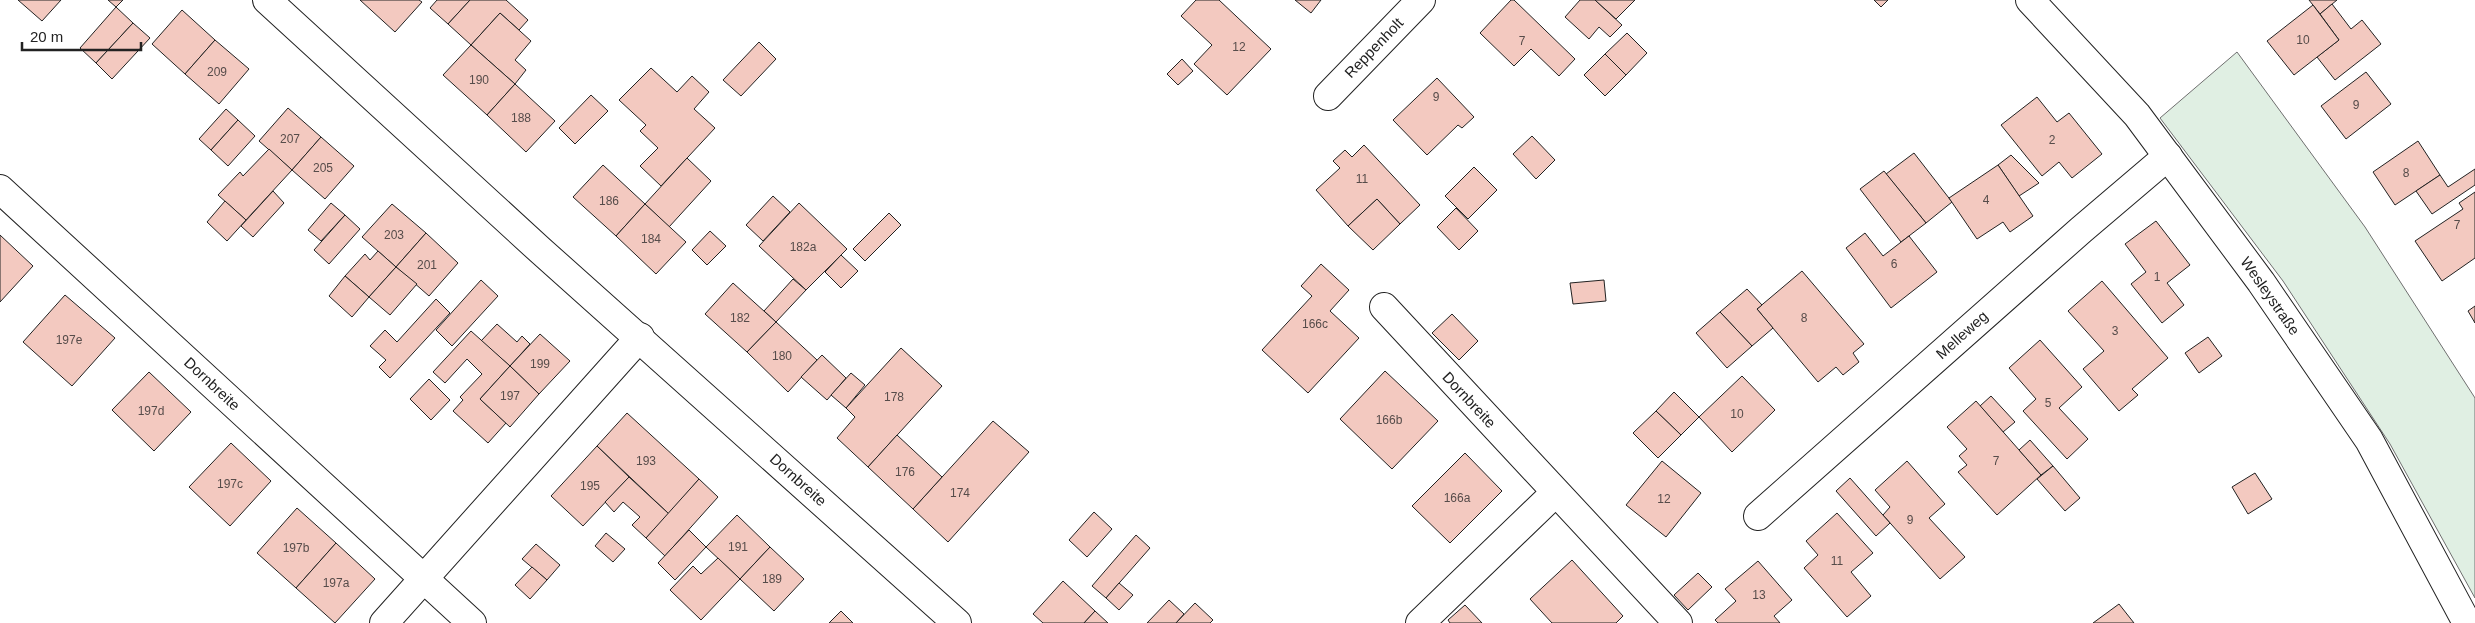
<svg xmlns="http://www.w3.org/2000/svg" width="2475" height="623" font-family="Arial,sans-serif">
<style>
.green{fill:#e0efe3;stroke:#6f6f6f}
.building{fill:#f3c9c0;stroke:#222}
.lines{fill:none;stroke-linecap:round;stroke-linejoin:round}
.minor-casing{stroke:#222;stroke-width:30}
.minor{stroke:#fff;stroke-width:28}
.labels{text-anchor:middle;stroke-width:4;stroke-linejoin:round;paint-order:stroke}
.number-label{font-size:12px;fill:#564c4a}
.street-label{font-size:15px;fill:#222;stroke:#fff}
</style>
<rect width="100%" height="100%" fill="#fff"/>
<!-- green -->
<polygon class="green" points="2237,52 2365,227 2475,398 2475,598 2390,444 2283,281 2160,118"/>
<!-- building -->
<g class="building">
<polygon points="18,0 61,0 42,21"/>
<polygon points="108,0 123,0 116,7"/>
<polygon points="360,0 419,0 422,2 395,32"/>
<polygon points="437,0 470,0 448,24 430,8"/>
<polygon points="470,0 506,0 528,20 519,30 500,13 471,45 448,24"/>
<polygon points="1196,0 1219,0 1271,49 1227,95 1194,64 1212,45 1181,16"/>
<polygon points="1295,0 1321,0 1311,13"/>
<polygon points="1511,0 1514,0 1575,59 1559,76 1531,49 1514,66 1480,33"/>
<polygon points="1580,0 1595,0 1622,25 1610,37 1599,27 1589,39 1565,17"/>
<polygon points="1595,0 1635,0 1616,19"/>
<polygon points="1874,0 1888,0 1881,7"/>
<polygon points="2309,0 2337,0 2320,14"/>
<polygon points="2332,4 2351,29 2362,20 2381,44 2335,80 2317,57 2339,40 2320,14"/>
<polygon points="2313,5 2339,40 2294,75 2267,41"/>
<polygon points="116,7 133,23 96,63 80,48"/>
<polygon points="182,10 215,40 185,74 152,44"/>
<polygon points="500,13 531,41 515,60 526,70 515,84 471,45"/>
<polygon points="133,23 150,38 112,79 96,63"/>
<polygon points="1627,33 1647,53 1626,75 1605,54"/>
<polygon points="215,40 249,69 219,104 185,74"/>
<polygon points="759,42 776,59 741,96 723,80"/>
<polygon points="471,45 515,84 487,115 443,75"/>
<polygon points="1605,54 1626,75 1605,96 1584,75"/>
<polygon points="1182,59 1193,71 1178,85 1167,74"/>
<polygon points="651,68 677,92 692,76 709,92 694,109 715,128 661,186 640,166 658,148 640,131 646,125 619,100"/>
<polygon points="2366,72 2391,104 2346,139 2321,106"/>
<polygon points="1437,78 1474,117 1462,128 1458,125 1427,155 1393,120"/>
<polygon points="515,84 555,121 526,152 487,115"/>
<polygon points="591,95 608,111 575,144 559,128"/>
<polygon points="2037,97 2057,122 2069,113 2102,154 2072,178 2059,162 2042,176 2001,125"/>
<polygon points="288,108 321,137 292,170 259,141"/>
<polygon points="226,109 238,120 211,150 199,139"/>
<polygon points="238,120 255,136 228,166 211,150"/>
<polygon points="1532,136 1555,160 1536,179 1513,154"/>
<polygon points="321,137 354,166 325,199 292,170"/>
<polygon points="2418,141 2440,175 2395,205 2373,172"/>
<polygon points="1364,145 1420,205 1400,224 1377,199 1348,226 1316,190 1340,168 1333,161 1345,150 1352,157"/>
<polygon points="269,149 292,170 246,220 218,195 240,172 243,176"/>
<polygon points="1914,153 1952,202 1926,223 1886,174"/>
<polygon points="2011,155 2039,183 2019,196 1998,165"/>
<polygon points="687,158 711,181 669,227 645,204"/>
<polygon points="603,165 645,204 616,236 573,197"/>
<polygon points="1998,165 2033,216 2010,232 2003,222 1977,239 1949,198"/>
<polygon points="1474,167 1497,190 1468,219 1445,196"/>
<polygon points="2475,169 2475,185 2432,214 2416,191 2440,175 2448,187"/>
<polygon points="1884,171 1926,223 1901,242 1860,189"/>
<polygon points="273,191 284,203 253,237 241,226"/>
<polygon points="2475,192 2475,258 2442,281 2415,241 2463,209 2459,203"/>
<polygon points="773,196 790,212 763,241 746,225"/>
<polygon points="1377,199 1400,224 1373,250 1348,226"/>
<polygon points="225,201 246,220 227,241 207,222"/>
<polygon points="331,203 345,215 321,241 308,230"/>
<polygon points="799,203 847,249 806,290 759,246"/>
<polygon points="392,204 426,233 396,267 362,237"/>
<polygon points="645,204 686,242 656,274 616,236"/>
<polygon points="1456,208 1478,231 1459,250 1437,227"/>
<polygon points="889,213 901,225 865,261 853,249"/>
<polygon points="345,215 360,229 329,264 314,250"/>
<polygon points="2156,221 2190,265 2167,283 2184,305 2162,323 2131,284 2146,272 2125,244"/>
<polygon points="710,231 726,246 707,265 692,250"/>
<polygon points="426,233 458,263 429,296 396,267"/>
<polygon points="1865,233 1883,256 1909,236 1937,272 1891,308 1846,248"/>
<polygon points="0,235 33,266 0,302"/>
<polygon points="378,251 396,267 369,297 345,276 365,254 370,260"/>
<polygon points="841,255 858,271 841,288 825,272"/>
<polygon points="1321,264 1349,290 1330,311 1359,338 1308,393 1262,350 1312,296 1301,286"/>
<polygon points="396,267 417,284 390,315 369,297"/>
<polygon points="1802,271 1864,344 1853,353 1859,362 1843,375 1836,367 1818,382 1757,309"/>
<polygon points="345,276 369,297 352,317 329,296"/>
<polygon points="793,279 806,290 776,322 764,311"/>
<polygon points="481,280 498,296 452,346 436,330"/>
<polygon points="1604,280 1606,301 1573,304 1570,283"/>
<polygon points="2102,281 2168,358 2132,389 2138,395 2119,411 2083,369 2104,351 2068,311"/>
<polygon points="733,283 776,322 747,352 705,314"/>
<polygon points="1747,289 1762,305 1757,309 1773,328 1752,346 1720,312"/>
<polygon points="65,295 115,338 72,386 23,342"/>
<polygon points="436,299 450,313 390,378 379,367 386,360 370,346 385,330 397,342"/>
<polygon points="2475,306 2475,323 2468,311"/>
<polygon points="1720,312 1752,346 1727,368 1696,333"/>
<polygon points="1452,314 1478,341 1459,360 1432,333"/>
<polygon points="776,322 817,360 788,392 747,352"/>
<polygon points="497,324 517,342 522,336 530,344 510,366 481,341"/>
<polygon points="471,331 510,366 480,399 506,423 488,443 453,411 463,400 460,397 482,374 467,359 445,383 433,372"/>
<polygon points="540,334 570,361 539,394 510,366"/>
<polygon points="2208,337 2222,356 2199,373 2185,353"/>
<polygon points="2040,340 2082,387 2059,408 2088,439 2067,459 2023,411 2036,399 2009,368"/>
<polygon points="901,348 942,386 868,467 837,438 855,417 846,408"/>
<polygon points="822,355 846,378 827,400 801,377"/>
<polygon points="510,366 539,394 510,427 480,399"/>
<polygon points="1385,371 1438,421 1392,469 1340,419"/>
<polygon points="149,372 191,412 154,451 112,410"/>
<polygon points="851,373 865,385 846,408 831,395"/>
<polygon points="1742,376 1775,410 1732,452 1699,417"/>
<polygon points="429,379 450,400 431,420 410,399"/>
<polygon points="1674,392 1699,417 1681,435 1656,411"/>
<polygon points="1991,396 2015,422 2003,432 1980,406"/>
<polygon points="1976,401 2041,475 1997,515 1958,472 1967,465 1959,456 1967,449 1947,427"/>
<polygon points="1656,411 1681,435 1658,458 1633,433"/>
<polygon points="627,413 699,479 669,514 597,446"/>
<polygon points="993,421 1029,452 948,542 913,509"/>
<polygon points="897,435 942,477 913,509 868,467"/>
<polygon points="2030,440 2053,466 2041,475 2019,450"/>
<polygon points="231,443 271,481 230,526 189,487"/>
<polygon points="597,446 629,477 583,526 551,496"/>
<polygon points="1465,453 1502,491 1450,543 1412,506"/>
<polygon points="1662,461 1701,493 1666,537 1626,505"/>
<polygon points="1907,461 1945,504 1929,518 1965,557 1940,579 1883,515 1890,507 1875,490"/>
<polygon points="2053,466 2080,498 2065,511 2037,479"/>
<polygon points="2255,473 2272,499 2248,514 2232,487"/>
<polygon points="629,477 669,514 646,538 632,525 640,517 623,502 614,512 605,502"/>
<polygon points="1850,478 1890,523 1876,536 1836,491"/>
<polygon points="699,479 718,497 665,556 646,538"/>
<polygon points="297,508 336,543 296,588 257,553"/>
<polygon points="1094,512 1112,529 1087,557 1069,540"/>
<polygon points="1837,513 1873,553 1851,572 1871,596 1847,617 1804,568 1818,555 1806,541"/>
<polygon points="737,515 770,547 740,579 706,547"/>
<polygon points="689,530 706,547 675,580 658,563"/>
<polygon points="606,533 625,549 613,562 595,546"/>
<polygon points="1136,535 1150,548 1106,598 1092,586"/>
<polygon points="336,543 375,579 335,623 296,588"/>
<polygon points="536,544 560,565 547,580 522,559"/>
<polygon points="770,547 804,579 774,611 740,579"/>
<polygon points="718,558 740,579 701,620 670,590 693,566 701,574"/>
<polygon points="1572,560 1623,616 1616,623 1552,623 1530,599"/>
<polygon points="1758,561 1792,600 1774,616 1780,623 1718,623 1715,620 1736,601 1725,589"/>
<polygon points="532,567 547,580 530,599 515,585"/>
<polygon points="1698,573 1712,587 1688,610 1674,595"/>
<polygon points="1063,581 1095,611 1084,623 1043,623 1033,614"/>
<polygon points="1119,583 1133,595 1119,610 1106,598"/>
<polygon points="1169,600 1184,614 1176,623 1147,623"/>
<polygon points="1195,603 1213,620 1210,623 1176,623"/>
<polygon points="2119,604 2134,623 2093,623"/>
<polygon points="1465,605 1482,623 1450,623 1448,620"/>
<polygon points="841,611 853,623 829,623"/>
<polygon points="1095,611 1108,623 1084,623"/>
</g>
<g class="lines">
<defs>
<g id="minor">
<polyline points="267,0 540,250 957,623"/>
<polyline points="2030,0 2137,115 2261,282 2369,440 2467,623"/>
<polyline points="1328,96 1421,0"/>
<polyline points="0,189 472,623"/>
<polyline points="1384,307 1678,623"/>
<polyline points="1758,516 2081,230 2168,156"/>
<polyline points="384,623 640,337"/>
<polyline points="1420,623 1555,493"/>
</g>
</defs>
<!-- minor casing -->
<use href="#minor" class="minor-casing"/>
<!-- minor -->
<use href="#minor" class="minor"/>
</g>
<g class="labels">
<!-- number labels -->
<g class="number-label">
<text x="2303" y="44">10</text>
<text x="1522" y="45">7</text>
<text x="1239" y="51">12</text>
<text x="217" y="76">209</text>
<text x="479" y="84">190</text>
<text x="1436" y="101">9</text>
<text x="2356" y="109">9</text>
<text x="521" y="122">188</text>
<text x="290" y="143">207</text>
<text x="2052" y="144">2</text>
<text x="323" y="172">205</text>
<text x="2406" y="177">8</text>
<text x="1362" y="183">11</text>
<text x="1986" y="204">4</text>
<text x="609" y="205">186</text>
<text x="2457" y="229">7</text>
<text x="394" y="239">203</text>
<text x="651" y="243">184</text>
<text x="803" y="251">182a</text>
<text x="1894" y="268">6</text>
<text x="427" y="269">201</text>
<text x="2157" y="281">1</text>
<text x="740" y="322">182</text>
<text x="1804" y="322">8</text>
<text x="1315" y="328">166c</text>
<text x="2115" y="335">3</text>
<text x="69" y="344">197e</text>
<text x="782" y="360">180</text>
<text x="540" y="368">199</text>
<text x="510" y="400">197</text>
<text x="894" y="401">178</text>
<text x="2048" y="407">5</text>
<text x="151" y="415">197d</text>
<text x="1737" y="418">10</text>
<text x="1389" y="424">166b</text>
<text x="646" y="465">193</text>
<text x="1996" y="465">7</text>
<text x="905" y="476">176</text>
<text x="230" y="488">197c</text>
<text x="590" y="490">195</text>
<text x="960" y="497">174</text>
<text x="1457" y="502">166a</text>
<text x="1664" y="503">12</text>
<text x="1910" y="524">9</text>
<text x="738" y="551">191</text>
<text x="296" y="552">197b</text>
<text x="1837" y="565">11</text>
<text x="772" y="583">189</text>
<text x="336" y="587">197a</text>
<text x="1759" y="599">13</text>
</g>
<!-- street labels -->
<g class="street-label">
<text transform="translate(1374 48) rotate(-46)" y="5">Reppenholt</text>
<text transform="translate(2270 296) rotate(55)" y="5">Wesleystraße</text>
<text transform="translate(1962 335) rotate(-42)" y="5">Melleweg</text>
<text transform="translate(212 384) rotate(43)" y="5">Dornbreite</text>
<text transform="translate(1469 400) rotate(47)" y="5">Dornbreite</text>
<text transform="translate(798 480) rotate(42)" y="5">Dornbreite</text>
</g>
</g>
<!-- scale -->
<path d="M22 42v8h119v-8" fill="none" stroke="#222222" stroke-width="2.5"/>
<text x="30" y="42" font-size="15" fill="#222222" stroke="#ffffff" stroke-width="4" paint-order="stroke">20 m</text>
</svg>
